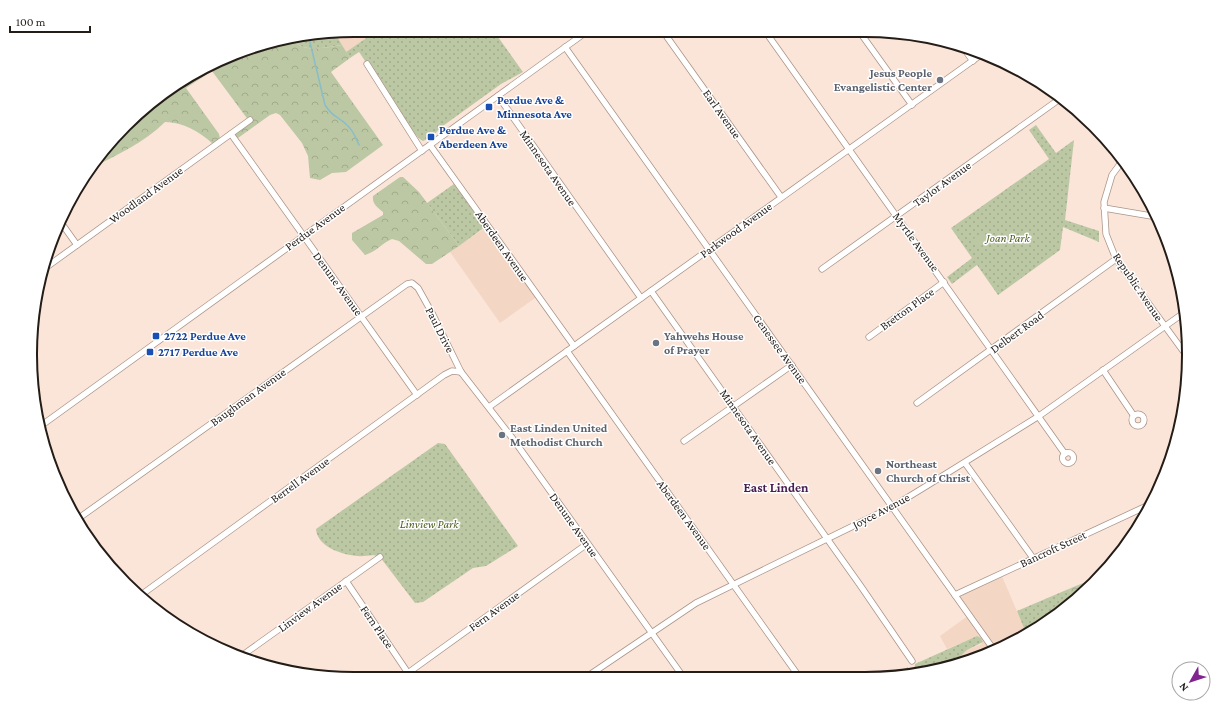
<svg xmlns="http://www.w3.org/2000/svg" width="1219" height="709" font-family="'Crimson Pro',serif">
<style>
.built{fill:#f4d6c5}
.grass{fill:url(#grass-dots)}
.forest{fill:url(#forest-crowns)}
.pitch{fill:#bcc8a3}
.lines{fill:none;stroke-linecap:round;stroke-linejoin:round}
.stream{stroke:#88bdc9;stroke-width:1.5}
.minor-casing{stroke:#aa9589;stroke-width:7}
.minor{stroke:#fff;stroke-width:5.5}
.worship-dot{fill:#6b7280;stroke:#fff;stroke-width:1.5}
.transit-dot{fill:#1a4fb4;stroke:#fff;stroke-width:1.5}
.labels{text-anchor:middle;stroke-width:3;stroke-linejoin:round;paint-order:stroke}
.worship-label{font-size:12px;font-weight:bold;fill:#5b616d;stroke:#fff;text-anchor:start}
.transit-label{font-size:12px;font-weight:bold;fill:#164399;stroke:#fff;text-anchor:start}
.street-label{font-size:12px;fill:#241c17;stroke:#fff}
.park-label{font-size:12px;font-style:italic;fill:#4f5f22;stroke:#fff}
.neighbourhood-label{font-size:13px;font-weight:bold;fill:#481c50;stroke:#fff}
.rim{fill:none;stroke:#241c17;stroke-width:2}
</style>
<defs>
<pattern id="grass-dots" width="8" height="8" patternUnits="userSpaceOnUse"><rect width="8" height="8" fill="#bcc8a3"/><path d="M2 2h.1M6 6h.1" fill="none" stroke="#a1ab8c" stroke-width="1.8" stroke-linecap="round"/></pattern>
<pattern id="forest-crowns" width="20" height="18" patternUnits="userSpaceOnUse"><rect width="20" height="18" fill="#bcc8a3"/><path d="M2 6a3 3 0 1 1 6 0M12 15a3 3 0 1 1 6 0" fill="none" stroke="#a1ab8c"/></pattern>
</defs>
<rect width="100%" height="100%" fill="#fbe5d8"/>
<!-- built -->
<g class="built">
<polygon points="355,30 378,30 346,52 335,33"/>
<polygon points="488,226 538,296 500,323 450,252"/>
<polygon points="1001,574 1026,632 1038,627 1027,635 969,662 950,666 967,650 982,644 977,636 947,649 940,636 969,615 955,596"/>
</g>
<!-- grass -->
<g class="grass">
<path d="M378 30H493L523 72 501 84 440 128 432 137 423 141C411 136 370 67 359 52L350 58 346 52Z"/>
<path d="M335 33 342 45C326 47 304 54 293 40Z"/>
<polygon points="1036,125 1056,153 1074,140 1065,220 1099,231 1099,242 1063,227 1060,250 998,295 977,265 952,284 947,277 972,258 951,228 1049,159 1029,130"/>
<polygon points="454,184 485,227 459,246 427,203"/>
<path d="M438 443 445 444 518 546 486 566 473 568 423 602 415 603 380 557C372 553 366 557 358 556 343 555 317 547 316 529Z"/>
<polygon points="1071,588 1069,590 1074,599 1038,627 1026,633 1017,611"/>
<polygon points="977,636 981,638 983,642 967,650 950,666 914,673 915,664"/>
<polygon points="908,667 909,674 884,678"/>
</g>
<!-- forest -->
<g class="forest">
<path d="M293 40C304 54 326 47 342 45L350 58 331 72 383 145 346 172 332 173 320 180 310 178 308 156 302 143 280 115 276 113 270 115 238 138 234 136 235 132 249 121 212 71 186 88 219 134 220 139 213 144C200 132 183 122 165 122 144 143 116 155 90 169L157 97 250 47Z"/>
<path d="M400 177H403L419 192 459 246 432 264H426L399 241 392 239C382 243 376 252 365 255L352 240V233L383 215V212C377 207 372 204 373 196Z"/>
<polygon points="1093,579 1095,582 1094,584 1074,599 1069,590 1071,588"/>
</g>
<!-- pitch -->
<polygon class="pitch" points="983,233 988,241 978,248 972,240"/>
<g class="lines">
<!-- stream -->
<path class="stream" d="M309 38 325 105C333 118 338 116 347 125 353 130 356 138 359 145"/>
<defs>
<g id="minor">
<polyline points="662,30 781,197"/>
<polyline points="765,31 1065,454"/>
<polyline points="859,31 912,105"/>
<polyline points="962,46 973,61"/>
<polyline points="565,47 994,650"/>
<polyline points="367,64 422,151"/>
<polyline points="498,96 641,298"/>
<polyline points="231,134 417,395"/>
<polyline points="430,145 574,346"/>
<polyline points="1123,160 1112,175 1104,202 1106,234 1116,259 1189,359"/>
<polyline points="1104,208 1157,217"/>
<polyline points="62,224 77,245"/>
<polyline points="822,269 1061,98"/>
<polyline points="41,271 250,120"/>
<polyline points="651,291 860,585 912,661"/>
<polyline points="869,337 944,282"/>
<polyline points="567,351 800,678"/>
<polyline points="1103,370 1134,416"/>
<polyline points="917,403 1116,259"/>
<polyline points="489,407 982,54"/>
<circle cx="1138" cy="420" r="6"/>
<polyline points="42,425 589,30"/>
<polyline points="684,441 792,365"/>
<circle cx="1068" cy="458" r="5.5"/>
<polyline points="965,463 1033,558"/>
<polyline points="79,518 407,284 412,283 418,288 432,313 461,372 513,439 684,678"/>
<polyline points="346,581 408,673"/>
<polyline points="141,595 444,375 452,371 461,372"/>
<polyline points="955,595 1151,504"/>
<polyline points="240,657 380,557"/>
<polyline points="401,678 587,544"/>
<polyline points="585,678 696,603 892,507 928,485 1039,416 1185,312"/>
</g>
</defs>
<!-- minor casing -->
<use href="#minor" class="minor-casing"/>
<!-- minor -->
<use href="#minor" class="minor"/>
</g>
<!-- markers -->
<g class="worship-dot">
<circle cx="940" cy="80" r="4"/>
<circle cx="656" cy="343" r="4"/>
<circle cx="502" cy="435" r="4"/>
<circle cx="878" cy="471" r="4"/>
</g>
<g class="transit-dot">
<rect x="485" y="103" width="8" height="8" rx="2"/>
<rect x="427" y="133" width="8" height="8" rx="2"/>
<rect x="152" y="332" width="8" height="8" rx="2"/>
<rect x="146" y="348" width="8" height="8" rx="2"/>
</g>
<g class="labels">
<!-- worship labels -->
<g class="worship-label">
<text x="932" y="77" text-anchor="end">Jesus People<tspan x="932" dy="14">Evangelistic Center</tspan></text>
<text x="664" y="340">Yahwehs House<tspan x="664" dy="14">of Prayer</tspan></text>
<text x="510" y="432">East Linden United<tspan x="510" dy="14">Methodist Church</tspan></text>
<text x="886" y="468">Northeast<tspan x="886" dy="14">Church of Christ</tspan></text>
</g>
<!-- transit labels -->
<g class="transit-label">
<text x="497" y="104">Perdue Ave &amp;<tspan x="497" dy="14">Minnesota Ave</tspan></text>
<text x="439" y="134">Perdue Ave &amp;<tspan x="439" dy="14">Aberdeen Ave</tspan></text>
<text x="164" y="340">2722 Perdue Ave</text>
<text x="158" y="356">2717 Perdue Ave</text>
</g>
<!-- street labels -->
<g class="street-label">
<text transform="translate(722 114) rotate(55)" y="4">Earl Avenue</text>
<text transform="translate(548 168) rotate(55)" y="4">Minnesota Avenue</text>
<text transform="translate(942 184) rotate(-36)" y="4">Taylor Avenue</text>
<text transform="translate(146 195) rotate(-36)" y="4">Woodland Avenue</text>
<text transform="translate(315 227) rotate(-36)" y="4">Perdue Avenue</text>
<text transform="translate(736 230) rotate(-36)" y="4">Parkwood Avenue</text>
<text transform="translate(916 242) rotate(54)" y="4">Myrtle Avenue</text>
<text transform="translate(502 246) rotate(55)" y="4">Aberdeen Avenue</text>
<text transform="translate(338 284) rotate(54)" y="4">Denune Avenue</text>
<text transform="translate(1138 287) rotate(56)" y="4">Republic Avenue</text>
<text transform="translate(907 309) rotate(-36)" y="4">Bretton Place</text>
<text transform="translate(440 330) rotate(63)" y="4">Paul Drive</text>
<text transform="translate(1017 332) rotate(-36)" y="4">Delbert Road</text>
<text transform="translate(780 349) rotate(54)" y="4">Genessee Avenue</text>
<text transform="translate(248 397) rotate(-36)" y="4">Baughman Avenue</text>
<text transform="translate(748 427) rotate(55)" y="4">Minnesota Avenue</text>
<text transform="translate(300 480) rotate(-36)" y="4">Berrell Avenue</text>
<text transform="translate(881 511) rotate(-28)" y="4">Joyce Avenue</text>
<text transform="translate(684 515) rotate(54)" y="4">Aberdeen Avenue</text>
<text transform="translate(574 525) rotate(55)" y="4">Denune Avenue</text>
<text transform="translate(1053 549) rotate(-25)" y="4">Bancroft Street</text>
<text transform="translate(310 607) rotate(-36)" y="4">Linview Avenue</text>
<text transform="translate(494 611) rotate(-36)" y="4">Fern Avenue</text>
<text transform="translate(377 627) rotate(56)" y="4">Fern Place</text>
</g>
<!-- park labels -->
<g class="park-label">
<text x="1008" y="242">Joan Park</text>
<text x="429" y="528">Linview Park</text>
</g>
<!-- neighbourhood labels -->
<g class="neighbourhood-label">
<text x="776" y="492">East Linden</text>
</g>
</g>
<!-- crop -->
<path d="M0 0H1219V709H0ZM354 37H865A317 317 0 0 1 1182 354V355A317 317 0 0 1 865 672H354A317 317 0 0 1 37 355V354A317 317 0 0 1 354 37Z" fill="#fff" fill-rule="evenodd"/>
<path class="rim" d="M354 37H865A317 317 0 0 1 1182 354V355A317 317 0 0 1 865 672H354A317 317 0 0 1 37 355V354A317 317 0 0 1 354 37Z"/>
<!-- north arrow -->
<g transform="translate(1191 681) rotate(231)"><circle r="19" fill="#ffffff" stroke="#a7a4a2"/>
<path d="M0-3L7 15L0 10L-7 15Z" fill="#812490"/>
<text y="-6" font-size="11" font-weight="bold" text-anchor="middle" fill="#241c17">N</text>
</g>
<!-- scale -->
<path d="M10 26v6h80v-6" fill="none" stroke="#241c17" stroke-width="2"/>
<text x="16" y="26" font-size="12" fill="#241c17" stroke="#ffffff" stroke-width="3" paint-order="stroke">100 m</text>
</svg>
